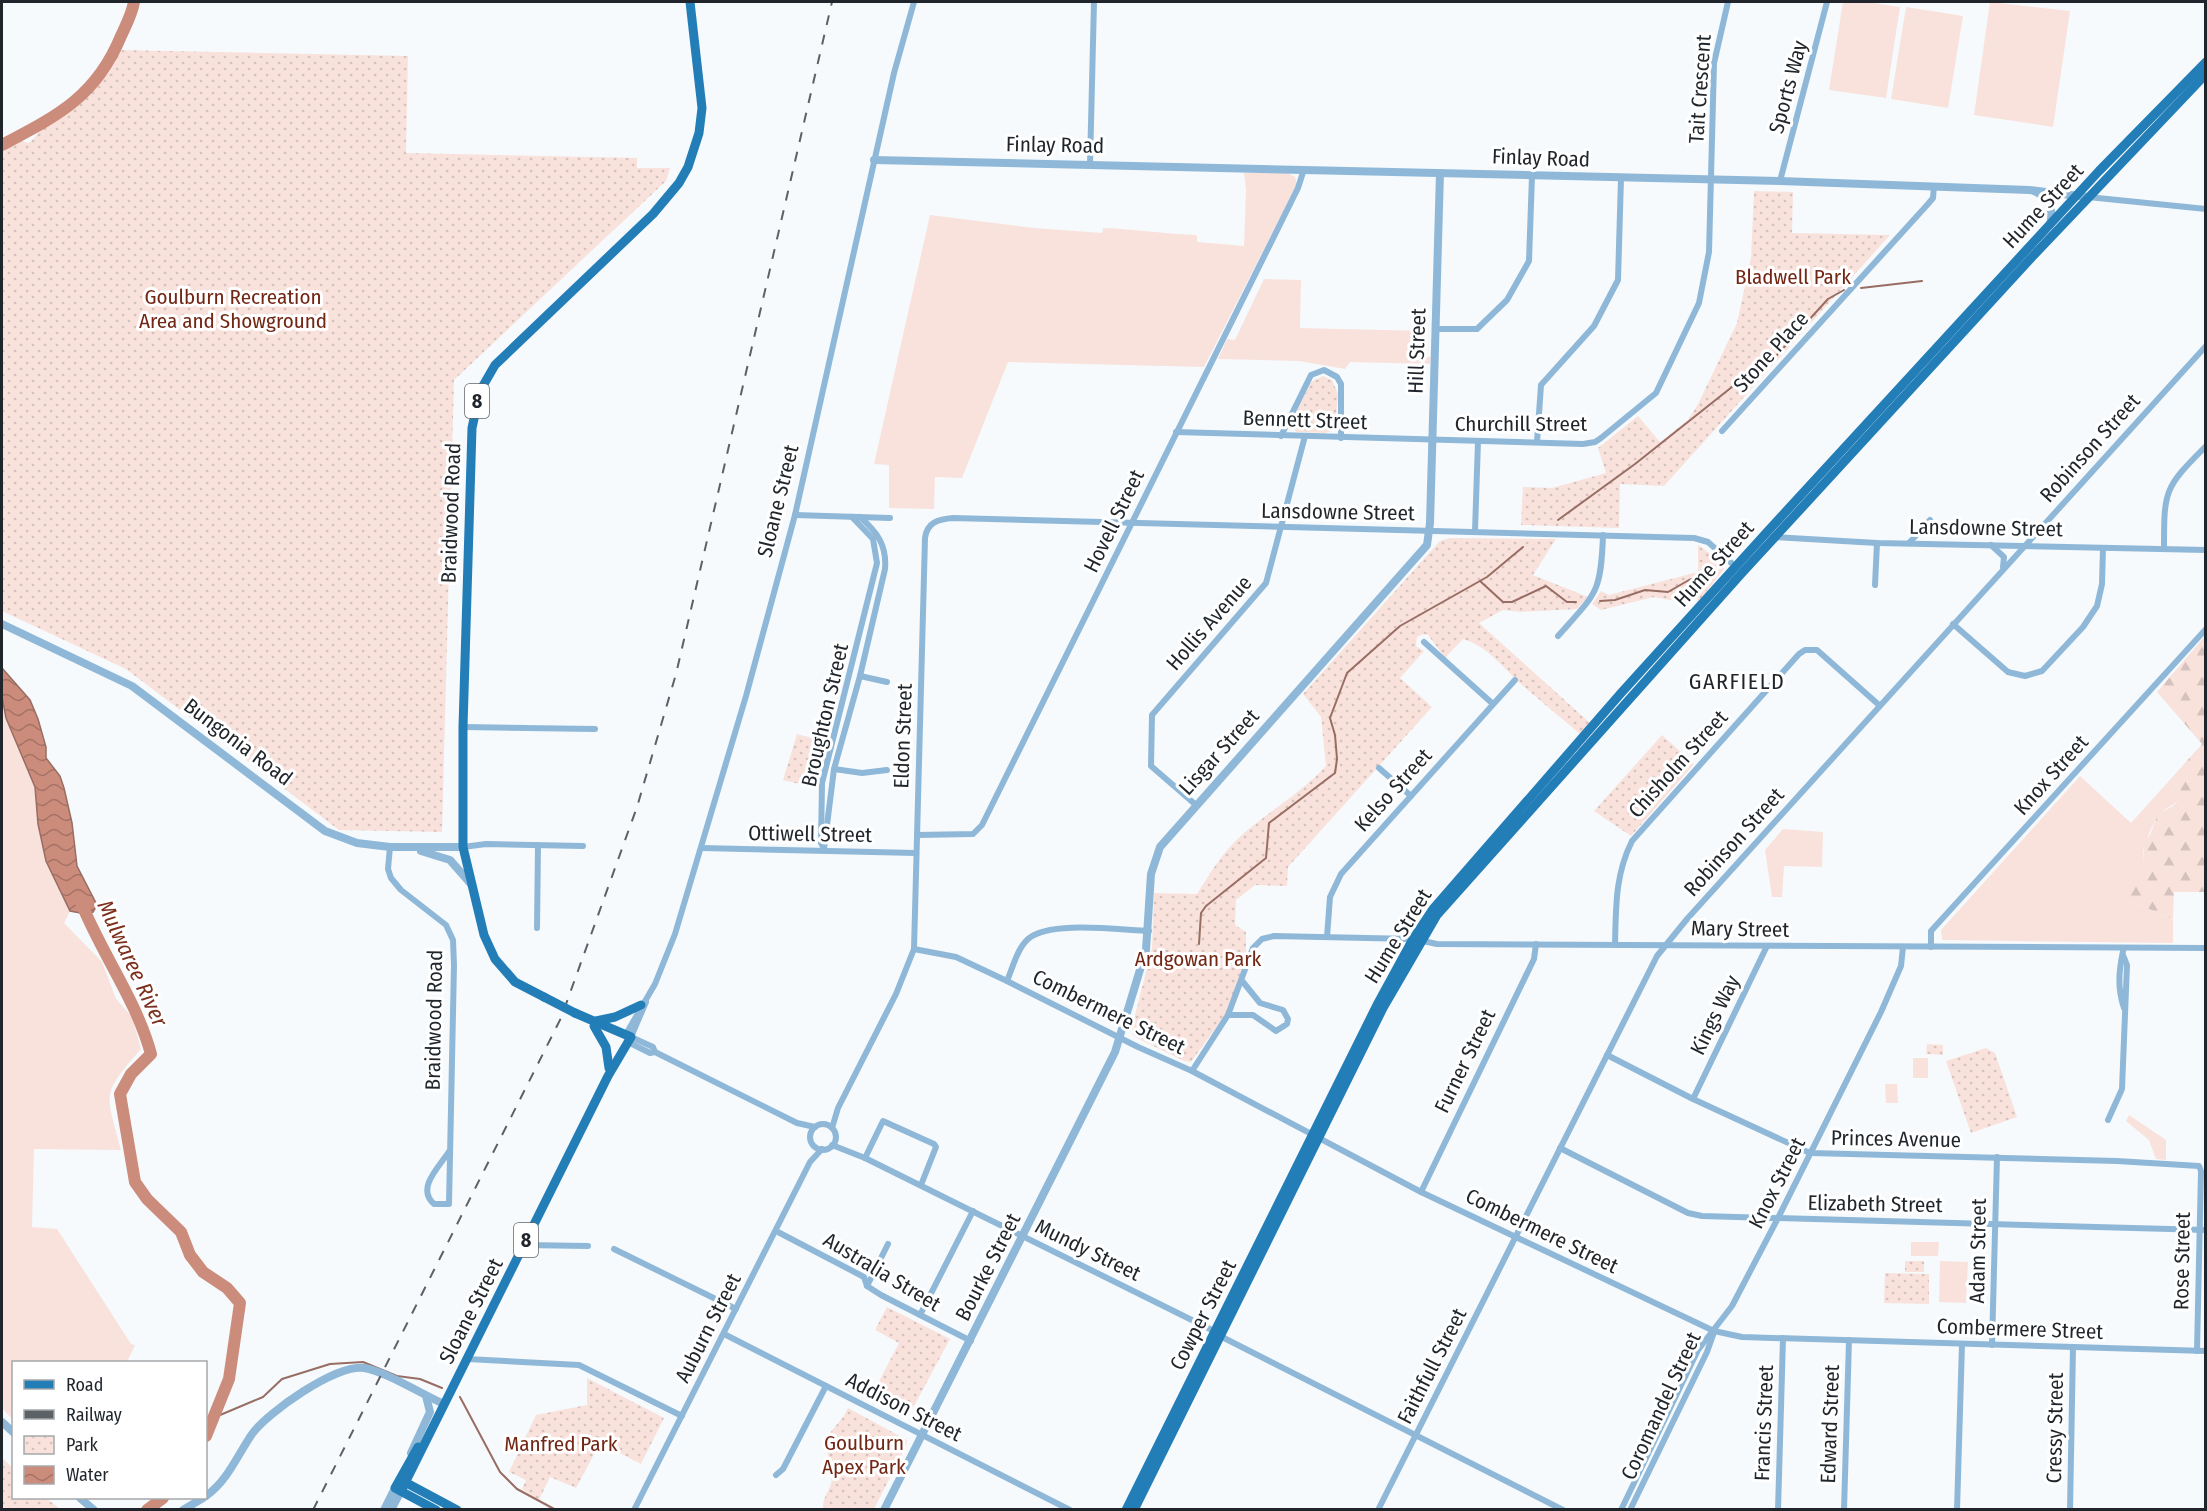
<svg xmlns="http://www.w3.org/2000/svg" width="2207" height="1511" font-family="'Fira Sans Condensed',sans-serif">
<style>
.green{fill:#f9e2dc}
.forest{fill:url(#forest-firs)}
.park{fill:url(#park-dots)}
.water{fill:url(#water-waves);stroke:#986d63;stroke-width:1.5}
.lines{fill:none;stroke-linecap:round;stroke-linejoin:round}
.stream{stroke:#986d63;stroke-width:2}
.river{stroke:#cc8c7c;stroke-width:12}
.minor{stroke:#8fb8d8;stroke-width:6}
.tertiary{stroke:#8fb8d8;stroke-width:8}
.primary{stroke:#237eb8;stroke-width:9}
.rail{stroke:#5c6166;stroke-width:2;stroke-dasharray:10 10;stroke-linecap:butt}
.primary-bridge{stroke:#237eb8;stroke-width:9}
.labels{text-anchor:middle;stroke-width:6;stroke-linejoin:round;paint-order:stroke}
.shield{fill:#fff;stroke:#62666a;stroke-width:1.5}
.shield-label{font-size:20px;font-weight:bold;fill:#1f252a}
.street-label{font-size:21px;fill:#1f252a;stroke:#fff}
.park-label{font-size:21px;fill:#722614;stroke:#fff}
.neighbourhood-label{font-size:22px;letter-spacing:1.5px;fill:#1f252a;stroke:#fff}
.water-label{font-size:22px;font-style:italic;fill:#7c2f1c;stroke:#fff}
</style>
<defs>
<pattern id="forest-firs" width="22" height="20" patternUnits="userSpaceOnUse" patternTransform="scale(1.5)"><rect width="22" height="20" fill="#f9e2dc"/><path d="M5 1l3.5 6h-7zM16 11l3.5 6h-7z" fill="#d5c2bd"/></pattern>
<pattern id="park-dots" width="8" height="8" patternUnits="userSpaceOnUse" patternTransform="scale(1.5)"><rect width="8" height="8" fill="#f9e2dc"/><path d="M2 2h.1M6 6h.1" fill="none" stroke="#d5c2bd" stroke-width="1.8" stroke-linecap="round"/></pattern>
<pattern id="water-waves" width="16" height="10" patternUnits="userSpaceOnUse" patternTransform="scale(1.5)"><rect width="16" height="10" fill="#cc8c7c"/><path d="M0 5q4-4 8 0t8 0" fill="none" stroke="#a57266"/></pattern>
</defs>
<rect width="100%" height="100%" fill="#f6fafd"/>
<!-- green -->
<g class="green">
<polygon points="1843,2 1866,2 1900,7 1886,98 1829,90"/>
<polygon points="1990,2 2070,11 2053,127 1974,115"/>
<polygon points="1906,7 1963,16 1948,108 1891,99"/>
<path d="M1244 173H1288L1295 177 1297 184 1204 367 1008 362 962 478 935 477 934 509 889 508V465L874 464 930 215 1034 228 1102 233 1103 228C1135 229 1164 234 1197 235V242L1244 246 1246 189Z"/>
<polygon points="1264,279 1301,280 1300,328 1425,331 1425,357 1431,357 1430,364 1350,362 1345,369 1299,361 1218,359 1227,339 1235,340"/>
<path d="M2 697 9 726 24 754 35 787 38 824 46 861 70 911 64 923 102 962 116 999 132 1017 141 1049C100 1096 106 1092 121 1150L34 1149 32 1227 57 1229 131 1344 135 1345 127 1362H14L13 1420 2 1408Z"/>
<path d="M2080 776 2131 823 2167 783 2178 800C2173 806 2165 808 2160 814 2154 820 2143 846 2143 853 2143 861 2145 865 2143 872L2138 876 2131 903C2146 905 2158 915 2173 919V943L1942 940 1941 930Z"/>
<polygon points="1783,829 1823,832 1822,867 1784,866 1782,897 1772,897 1765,850"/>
<rect x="1913" y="1058" width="15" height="20"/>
<polygon points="1885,1084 1897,1084 1898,1103 1886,1103"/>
<polygon points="2129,1115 2166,1140 2166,1160 2156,1159 2149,1140 2126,1121"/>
<polygon points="1911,1242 1939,1242 1938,1256 1911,1256"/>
<polygon points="1940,1261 1968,1262 1966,1303 1939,1302"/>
</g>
<!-- forest -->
<path class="forest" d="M2205 636V892H2174L2173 919C2158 915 2146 905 2131 903L2123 891 2131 877 2143 872 2144 842 2150 835 2158 814 2173 806 2178 800 2167 783 2202 744 2157 692Z"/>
<!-- park -->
<g class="park">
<path d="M118 50 408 56 406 153 637 158V168H670L666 181 454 380 442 832 339 830 126 669 2 611V144L17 140 29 143C37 137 40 128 47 122 67 104 117 81 118 50Z"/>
<polygon points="1754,191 1793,192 1792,233 1890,235 1664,486 1620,484 1619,528 1521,525 1523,487 1552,488 1606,473 1598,448 1638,416 1660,442 1688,420 1698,404 1737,323 1751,258"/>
<polygon points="1323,376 1332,380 1338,394 1335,430 1325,433 1296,432 1291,422 1311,382"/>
<path d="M1450 538 1556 539 1533 575 1588 597 1577 609 1521 612 1503 610 1479 623 1590 723 1580 734C1561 718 1541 701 1522 685 1502 667 1489 647 1463 639L1445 658 1428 635 1423 634 1417 637 1416 646 1424 651 1400 678 1432 707 1288 867 1287 886 1255 885 1236 900 1235 925 1246 932V962L1226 1014 1191 1062 1184 1061 1137 1038 1133 1035 1132 1027 1152 948 1154 893 1197 894C1211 872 1223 851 1244 833 1271 810 1302 792 1326 766L1321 717 1303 694 1440 541Z"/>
<polygon points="1698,545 1723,563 1724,569 1699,601 1690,593 1675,601 1654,597 1601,610 1592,604 1601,591 1609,595 1698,572"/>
<polygon points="797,734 830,743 820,789 783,780"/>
<polygon points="1662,735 1694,764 1631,836 1594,811"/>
<polygon points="1927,1044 1943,1045 1943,1055 1926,1054"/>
<polygon points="1986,1048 1995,1053 2017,1117 1971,1133 1946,1061"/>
<rect x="1905" y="1261" width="19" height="11"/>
<polygon points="1885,1273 1929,1274 1929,1304 1884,1303"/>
<polygon points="887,1307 950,1339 914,1406 911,1408 875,1389 899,1343 875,1330"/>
<polygon points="587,1378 664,1418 641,1464 600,1443 576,1488 550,1477 539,1500 522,1489 526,1480 509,1472 536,1415 587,1405"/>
<path d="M848 1408 907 1440 906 1446 874 1509H823C822 1496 831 1491 832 1478L825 1439 843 1417Z"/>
<polygon points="2,1458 13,1468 14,1498 46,1498 60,1509 2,1509"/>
</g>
<!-- water -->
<polygon class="water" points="2,668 30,700 38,719 46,747 46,758 60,776 64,788 72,823 77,866 97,905 93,912 86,914 70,911 46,861 38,824 35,787 6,718 2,697"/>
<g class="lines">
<!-- stream -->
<g class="stream">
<polyline points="1861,288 1922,281"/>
<polyline points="1747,375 1776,356 1828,299 1844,290"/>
<polyline points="1558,520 1635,464 1742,379"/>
<polyline points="1480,581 1503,602 1512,602 1546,586 1567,602 1576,602"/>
<polyline points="1600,601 1615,600 1645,590 1668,592 1689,580 1711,573"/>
<polyline points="1199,944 1201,913 1206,906 1266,858 1269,823 1335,773 1337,759 1335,735 1330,718 1347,673 1400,626 1487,577 1523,547"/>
<polyline points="460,1397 500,1472 517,1489 556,1510"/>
<polyline points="213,1418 263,1397 282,1379 330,1364 363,1362 397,1376 420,1379 442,1388"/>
</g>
<!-- river -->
<g class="river">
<path d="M2 145C57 116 96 97 121 36 126 25 132 14 134 2"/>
<path d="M80 900C101 953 136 999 151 1054L131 1074 120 1094 135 1182 147 1199 181 1232 190 1255 203 1272 227 1288 240 1303 229 1379 206 1436"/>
<polyline points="147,1510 163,1498"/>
</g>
<!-- minor -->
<g class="minor">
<polyline points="1090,164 1094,2"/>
<polyline points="1780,181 1827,2"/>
<polyline points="2088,197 2206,209"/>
<polyline points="1436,329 1477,329 1507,300 1529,261 1532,176"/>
<polyline points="1722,431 1928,204 1933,198 1934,186"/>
<polyline points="1176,432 1583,444 1595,442 1601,438 1656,393 1699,303 1709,252 1714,63 1728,2"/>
<polyline points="1281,436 1311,375 1324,370 1337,377 1341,384 1341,438"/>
<polyline points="1537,442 1541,385 1594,326 1618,280 1621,178"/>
<polyline points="795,515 890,518"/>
<polyline points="1475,531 1478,441"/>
<polyline points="1774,537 1877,543 2206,550"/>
<polyline points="1909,543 1930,520"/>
<polyline points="1991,545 2004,557 2003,567"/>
<path d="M2164 549C2164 490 2164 488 2206 446"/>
<polyline points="1875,585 1877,543"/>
<polyline points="1953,624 2008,672 2025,676 2042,671 2083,627 2097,606 2102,584 2103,548"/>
<path d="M1558 636C1596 593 1601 594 1603 535"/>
<polyline points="1424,642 1493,704"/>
<polyline points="860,676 887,682"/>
<polyline points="463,727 595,729"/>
<polyline points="1379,768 1411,796"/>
<polyline points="834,769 862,773 887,770"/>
<polyline points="1196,805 1151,766 1152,715 1266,583 1305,436"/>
<polyline points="917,835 973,834 982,825 1298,188 1304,169"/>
<path d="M390 847 388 869 391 878 401 890 446 925 453 940 454 965 449 1204H434C415 1188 441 1165 450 1150"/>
<polyline points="463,847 486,844 583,846"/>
<polyline points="702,848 916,853"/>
<polyline points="824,849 821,843 822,783 877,563 873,539 852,517"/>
<path d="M824 849 834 769 860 676 885 569C887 545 877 532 860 517"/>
<polyline points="537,928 538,845"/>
<polyline points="1327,937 1330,897 1341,874 1515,680"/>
<path d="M1615 945C1616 907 1615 875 1632 841L1799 654 1805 650H1817L1879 705"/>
<polyline points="1931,947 1931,931 2206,629"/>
<polyline points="914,949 956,957 1007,981 1138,1047 1192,1071 1421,1192 1714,1331 1742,1337 2206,1351"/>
<path d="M2123 951C2119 970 2117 988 2124 1008"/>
<path d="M1007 981C1013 967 1017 949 1028 939 1049 920 1120 930 1149 931"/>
<polyline points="646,1002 631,1037 653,1047 655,1052"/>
<polyline points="1228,1015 1253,1015 1276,1031 1287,1024 1288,1019 1283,1010 1260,1003 1243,982"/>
<polyline points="626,1034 655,984 675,934 746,696 795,515 894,73 914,2"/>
<polyline points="628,1042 650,1053 655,1052 797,1123 815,1127"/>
<polyline points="1607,1055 1693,1099 1810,1153 2117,1161 2199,1166 2201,1171 2197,1351"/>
<polyline points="1192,1071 1228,1015 1253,948 1262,939 1274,936 1413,939 1437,944 2206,948"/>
<polyline points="1693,1099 1767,946"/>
<polyline points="2108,1120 2122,1089 2127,965 2123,955"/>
<circle cx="823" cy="1137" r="13"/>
<path d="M832 1128 838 1108 896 994 914 949 925 538C927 522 939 519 953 518L1694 538 1708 542 1736 567"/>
<polyline points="832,1145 865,1158 1214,1331"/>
<polyline points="1560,1148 1688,1213 1702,1216 2206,1230"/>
<polyline points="865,1158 883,1121 934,1144 936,1147 921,1185"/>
<polyline points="1421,1192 1534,959 1536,944"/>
<polyline points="776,1231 864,1277 867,1286 881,1295 971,1341"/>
<polyline points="524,1245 588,1246"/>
<polyline points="614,1249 736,1309"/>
<polyline points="867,1286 888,1244"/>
<polyline points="920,1315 973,1211"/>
<polyline points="724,1334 1070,1510"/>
<polyline points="1222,1337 1563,1510"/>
<polyline points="1992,1345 1997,1157"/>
<polyline points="467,1359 579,1365 682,1416"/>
<polyline points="776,1475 783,1469 826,1386"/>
<polyline points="634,1510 810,1162 822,1149"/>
<polyline points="1378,1510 1657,956 1687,919 2206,346"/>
<polyline points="1621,1510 1698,1350 1732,1306 1778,1218 1881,1012 1901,966 1903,947"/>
<polyline points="1630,1510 1707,1352 1713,1335"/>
<polyline points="1778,1510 1783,1338"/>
<polyline points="1844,1510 1849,1340"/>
<polyline points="1957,1510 1962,1344"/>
<polyline points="2070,1510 2073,1347"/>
</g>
<!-- tertiary -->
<g class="tertiary">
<polyline points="874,160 1780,181 2029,190 2088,197"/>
<path d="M2034 191C2049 198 2054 209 2050 225"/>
<polyline points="2,624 132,686 325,831 357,843 390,847 463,847"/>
<polyline points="421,851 450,860 471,884"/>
<polyline points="2,1422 14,1433"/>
<polyline points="411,1453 430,1412 426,1396"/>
<path d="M206 1496C228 1480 237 1456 252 1434 268 1412 336 1364 364 1368 385 1371 423 1395 444 1404"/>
<polyline points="80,1498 94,1510"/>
<polyline points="183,1510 203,1498"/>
<polyline points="384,1510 395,1488"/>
<polyline points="391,1510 401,1491"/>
<polyline points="884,1510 1115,1052 1146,950 1151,874 1160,847 1427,545 1430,523 1440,173"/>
</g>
<!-- primary -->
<g class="primary">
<polyline points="544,997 515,982 495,959 484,935 463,847 463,727 472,428 480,391 495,365 653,214 679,183 688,167 699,133 702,108 690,2"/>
<polyline points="596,1021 615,1017 641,1005"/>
<polyline points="594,1026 606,1047 609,1068"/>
<polyline points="418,1447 395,1488 436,1510"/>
<polyline points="401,1480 457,1510"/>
<polyline points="401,1491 608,1076 631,1037 575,1013"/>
<polyline points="1126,1510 1377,1005 1413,939 1433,909 1622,692 1767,532 2099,171 2206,62"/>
<polyline points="1134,1510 1383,1008 1437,915 1741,574 2033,256 2206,74"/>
</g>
<!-- rail -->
<polyline class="rail" points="313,1510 561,1018 637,807 676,674 832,2"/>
<!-- primary-bridge -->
<polyline class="primary-bridge" points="544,997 575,1013"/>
</g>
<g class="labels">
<!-- shield labels -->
<g class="shield">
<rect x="465" y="384" width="24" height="34" rx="4.5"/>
<rect x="514" y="1223" width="24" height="34" rx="4.5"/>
</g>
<g class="shield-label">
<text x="477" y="408">8</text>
<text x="526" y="1247">8</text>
</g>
<!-- street labels -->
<g class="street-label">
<text transform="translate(1788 87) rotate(-75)" y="7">Sports Way</text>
<text transform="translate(1700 89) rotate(-86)" y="7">Tait Crescent</text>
<text transform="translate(1055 145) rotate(1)" y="7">Finlay Road</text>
<text transform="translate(1541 158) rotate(2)" y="7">Finlay Road</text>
<text transform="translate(2043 206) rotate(-47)" y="7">Hume Street</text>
<text transform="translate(1417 351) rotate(-88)" y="7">Hill Street</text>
<text transform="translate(1771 352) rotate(-48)" y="7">Stone Place</text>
<text transform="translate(1305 420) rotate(2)" y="7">Bennett Street</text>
<text x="1521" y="431">Churchill Street</text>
<text transform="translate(2090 448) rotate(-48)" y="7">Robinson Street</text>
<text transform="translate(778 501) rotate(-76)" y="7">Sloane Street</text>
<text transform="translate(1338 512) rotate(1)" y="7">Lansdowne Street</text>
<text transform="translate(451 513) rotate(-88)" y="7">Braidwood Road</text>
<text transform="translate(1114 521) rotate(-64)" y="7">Hovell Street</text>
<text transform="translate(1986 528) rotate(1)" y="7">Lansdowne Street</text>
<text transform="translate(1714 564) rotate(-48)" y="7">Hume Street</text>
<text transform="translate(1209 623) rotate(-49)" y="7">Hollis Avenue</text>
<text transform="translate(825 715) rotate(-77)" y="7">Broughton Street</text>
<text transform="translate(903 736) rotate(-88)" y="7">Eldon Street</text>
<text transform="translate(238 742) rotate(37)" y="7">Bungonia Road</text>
<text transform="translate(1219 752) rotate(-48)" y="7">Lisgar Street</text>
<text transform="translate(1678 764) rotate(-48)" y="7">Chisholm Street</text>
<text transform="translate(2051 775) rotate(-48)" y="7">Knox Street</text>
<text transform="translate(1393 790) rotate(-48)" y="7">Kelso Street</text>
<text transform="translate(810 834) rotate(1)" y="7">Ottiwell Street</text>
<text transform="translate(1734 842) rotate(-48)" y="7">Robinson Street</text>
<text transform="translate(1740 929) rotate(1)" y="7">Mary Street</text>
<text transform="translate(1398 936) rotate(-58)" y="7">Hume Street</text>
<text transform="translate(1109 1012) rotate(26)" y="7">Combermere Street</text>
<text transform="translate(1715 1015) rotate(-64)" y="7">Kings Way</text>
<text transform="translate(434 1020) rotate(-89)" y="7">Braidwood Road</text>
<text transform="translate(1465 1061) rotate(-64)" y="7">Furner Street</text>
<text transform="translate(1896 1139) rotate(1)" y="7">Princes Avenue</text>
<text transform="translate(1777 1183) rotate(-63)" y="7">Knox Street</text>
<text transform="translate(1875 1204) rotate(1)" y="7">Elizabeth Street</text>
<text transform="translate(1542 1231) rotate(26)" y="7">Combermere Street</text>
<text transform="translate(1088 1250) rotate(26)" y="7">Mundy Street</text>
<text transform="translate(1978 1251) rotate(-89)" y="7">Adam Street</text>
<text transform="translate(2182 1261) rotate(-89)" y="7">Rose Street</text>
<text transform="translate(988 1267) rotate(-63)" y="7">Bourke Street</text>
<text transform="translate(882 1272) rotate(31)" y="7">Australia Street</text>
<text transform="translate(471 1311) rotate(-63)" y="7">Sloane Street</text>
<text transform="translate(1203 1315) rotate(-63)" y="7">Cowper Street</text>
<text transform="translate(708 1328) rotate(-63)" y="7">Auburn Street</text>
<text transform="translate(2020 1329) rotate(2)" y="7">Combermere Street</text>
<text transform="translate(1432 1366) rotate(-63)" y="7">Faithfull Street</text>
<text transform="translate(1661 1406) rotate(-65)" y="7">Coromandel Street</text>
<text transform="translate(904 1407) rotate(27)" y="7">Addison Street</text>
<text transform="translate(1764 1423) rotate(-88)" y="7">Francis Street</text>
<text transform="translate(1830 1424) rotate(-88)" y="7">Edward Street</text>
<text transform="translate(2055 1428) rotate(-89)" y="7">Cressy Street</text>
</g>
<!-- park labels -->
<g class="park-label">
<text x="1793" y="284">Bladwell Park</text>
<text x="233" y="304">Goulburn Recreation<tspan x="233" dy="24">Area and Showground</tspan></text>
<text x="1198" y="966">Ardgowan Park</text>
<text x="864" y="1450">Goulburn<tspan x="864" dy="24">Apex Park</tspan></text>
<text x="561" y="1451">Manfred Park</text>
</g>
<!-- neighbourhood labels -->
<g class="neighbourhood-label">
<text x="1737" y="689">GARFIELD</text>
</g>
<!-- water labels -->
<g class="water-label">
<text transform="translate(133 963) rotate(65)" y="8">Mulwaree River</text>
</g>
</g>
<!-- border -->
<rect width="2207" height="1511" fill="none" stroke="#1f252a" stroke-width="6"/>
<!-- legend -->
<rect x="12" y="1361" width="195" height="138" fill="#ffffff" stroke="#a5a8aa" stroke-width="1.5"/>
<rect x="24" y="1380" width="30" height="9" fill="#237eb8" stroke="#a5a8aa" stroke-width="1.5"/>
<text x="66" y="1391" font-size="18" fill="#1f252a">Road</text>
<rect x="24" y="1410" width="30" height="9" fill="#5c6166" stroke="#a5a8aa" stroke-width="1.5"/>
<text x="66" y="1421" font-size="18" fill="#1f252a">Railway</text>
<rect x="24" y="1436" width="30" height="18" fill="url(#park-dots)" stroke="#a5a8aa" stroke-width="1.5"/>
<text x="66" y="1451" font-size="18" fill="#1f252a">Park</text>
<rect x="24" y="1466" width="30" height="18" fill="url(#water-waves)" stroke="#a5a8aa" stroke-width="1.5"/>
<text x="66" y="1481" font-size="18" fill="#1f252a">Water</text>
</svg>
